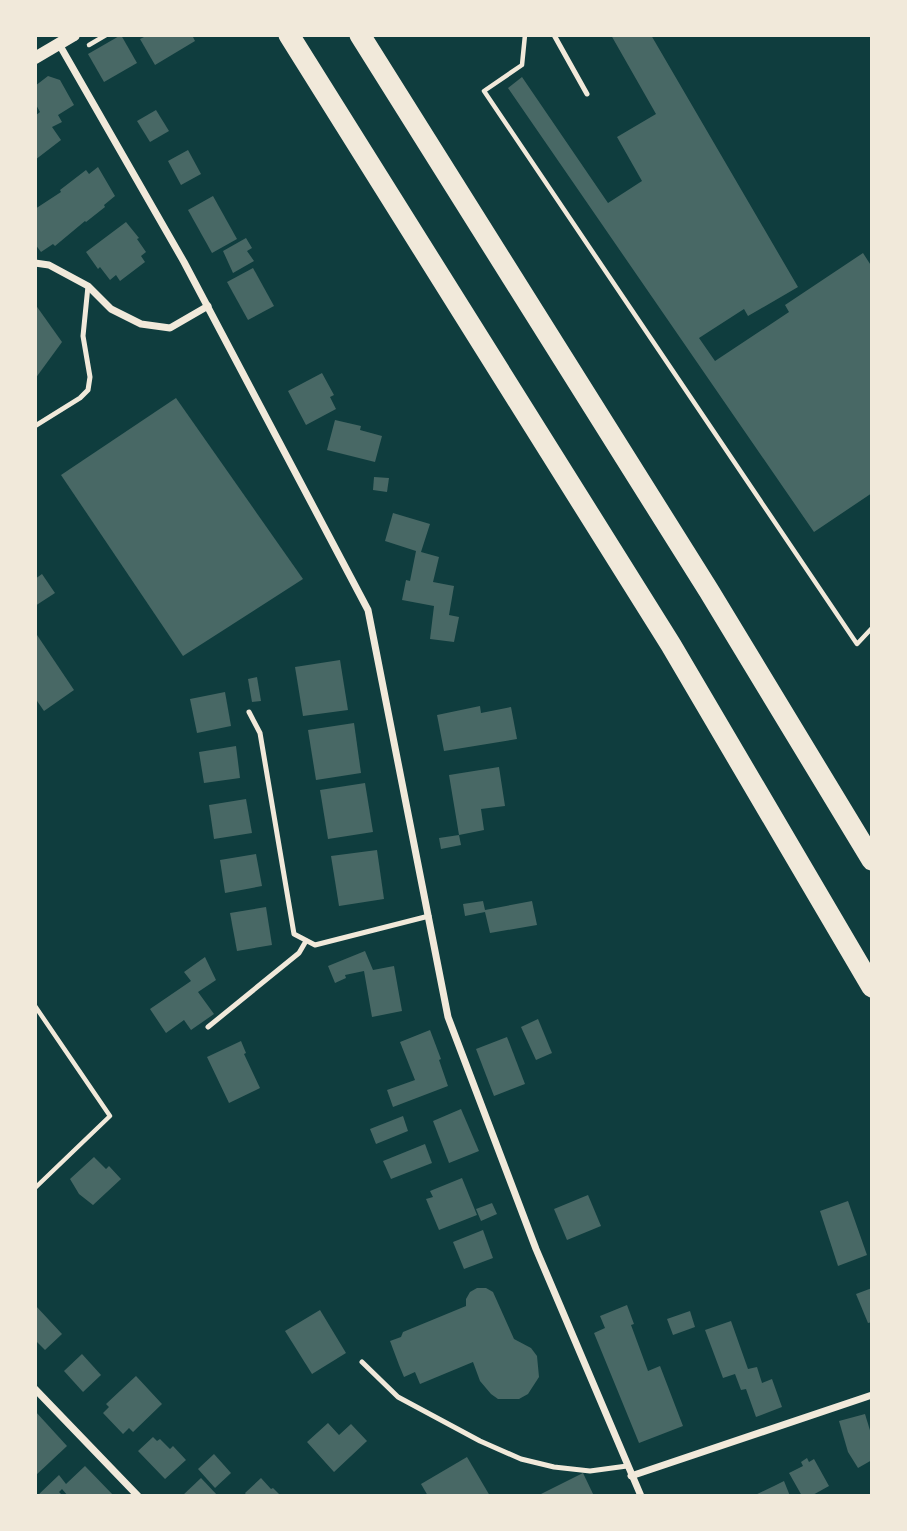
<svg xmlns="http://www.w3.org/2000/svg" width="907" height="1531" font-family="'Titillium Web',sans-serif">
<style>
.building{fill:#486865}
.lines{fill:none;stroke-linecap:round;stroke-linejoin:round}
.path{stroke:#f1e9da;stroke-width:4.5}
.service{stroke:#f1e9da;stroke-width:5}
.minor{stroke:#f1e9da;stroke-width:7}
.tertiary{stroke:#f1e9da;stroke-width:12}
.motorway{stroke:#f1e9da;stroke-width:21}
</style>
<rect width="100%" height="100%" fill="#0f3d3e"/>
<!-- building -->
<g class="building">
<polygon points="121,35 137,63 104,82 88,54"/>
<polygon points="148,35 192,35 195,41 155,65 140,39"/>
<polygon points="611,35 651,35 798,287 748,316 744,309 699,338 715,361 789,312 785,305 863,253 872,267 872,493 814,532 508,88 522,77 608,203 642,181 617,137 656,114"/>
<polygon points="48,76 60,80 74,105 58,115 62,122 52,127 61,140 35,160 35,116 40,112 35,103 35,86"/>
<polygon points="156,110 169,131 150,142 137,121"/>
<polygon points="188,150 201,174 181,185 168,161"/>
<polygon points="98,167 115,196 104,205 105,207 86,222 85,221 55,246 53,244 41,252 35,244 35,209 61,192 60,190 86,170 89,174"/>
<polygon points="213,196 237,239 212,253 188,210"/>
<polygon points="126,222 139,238 137,239 146,252 141,256 145,262 120,281 116,275 110,280 100,267 98,269 86,252"/>
<polygon points="246,238 252,248 247,251 254,261 233,273 223,251"/>
<polygon points="253,268 274,306 248,320 227,282"/>
<polygon points="35,304 62,342 35,379"/>
<polygon points="322,373 334,395 330,397 336,409 306,425 288,391"/>
<polygon points="176,398 303,579 183,656 61,475"/>
<polygon points="335,420 361,426 360,430 382,436 375,462 327,450"/>
<polygon points="374,477 389,478 387,492 373,490"/>
<polygon points="393,513 430,524 421,552 439,557 433,582 454,586 449,615 459,617 454,642 430,639 434,606 402,600 406,580 410,581 416,551 385,541"/>
<polygon points="42,574 55,593 35,606 35,579"/>
<polygon points="35,632 74,690 44,711 35,698"/>
<polygon points="340,660 348,710 303,716 295,667"/>
<polygon points="257,677 261,701 252,702 248,679"/>
<polygon points="225,692 231,726 197,733 190,699"/>
<polygon points="480,706 481,713 511,707 517,739 444,751 437,715"/>
<polygon points="354,723 361,773 316,780 308,730"/>
<polygon points="236,746 240,778 204,783 199,752"/>
<polygon points="499,767 505,806 481,809 484,830 459,835 461,845 441,849 439,838 459,835 449,775"/>
<polygon points="365,783 373,832 328,839 320,790"/>
<polygon points="246,799 252,833 214,839 209,805"/>
<polygon points="377,850 384,899 339,906 331,856"/>
<polygon points="256,854 262,886 225,893 220,860"/>
<polygon points="483,901 485,910 532,901 537,925 490,933 485,912 465,916 463,904"/>
<polygon points="266,907 272,945 237,951 230,913"/>
<polygon points="365,951 373,970 394,966 402,1011 372,1017 364,971 345,975 346,978 335,983 328,966"/>
<polygon points="205,957 216,980 198,992 214,1014 191,1030 184,1020 166,1033 150,1009 191,981 184,972"/>
<polygon points="538,1019 552,1053 536,1060 521,1027"/>
<polygon points="430,1030 441,1059 439,1060 448,1086 393,1107 387,1090 415,1080 400,1042"/>
<polygon points="507,1037 525,1084 494,1096 476,1049"/>
<polygon points="241,1041 246,1053 244,1054 260,1088 229,1103 207,1057"/>
<polygon points="461,1109 479,1151 449,1163 433,1121"/>
<polygon points="403,1116 408,1131 376,1144 370,1129"/>
<polygon points="425,1144 432,1163 391,1179 383,1161"/>
<polygon points="94,1157 106,1169 109,1166 121,1179 93,1205 79,1194 70,1179"/>
<polygon points="462,1178 477,1215 439,1230 426,1199 433,1197 430,1191"/>
<polygon points="588,1195 601,1226 567,1240 554,1209"/>
<polygon points="848,1201 867,1255 838,1266 820,1211"/>
<polygon points="492,1203 497,1214 481,1221 476,1209"/>
<polygon points="483,1230 493,1258 464,1269 453,1242"/>
<polygon points="477,1288 486,1288 493,1292 514,1339 531,1348 537,1356 539,1377 528,1394 519,1399 498,1399 491,1394 480,1381 473,1362 420,1384 415,1372 404,1377 399,1365 390,1341 401,1337 403,1332 466,1306 466,1299 470,1292"/>
<polygon points="872,1288 872,1322 868,1323 856,1294"/>
<polygon points="35,1305 62,1334 45,1350 35,1340"/>
<polygon points="627,1305 634,1324 631,1325 648,1371 660,1366 683,1426 639,1443 594,1333 605,1328 600,1316"/>
<polygon points="320,1310 346,1353 312,1374 285,1331"/>
<polygon points="690,1311 695,1327 673,1335 667,1319"/>
<polygon points="731,1321 748,1369 757,1367 762,1383 772,1379 782,1407 756,1417 746,1389 741,1390 735,1374 723,1378 705,1330"/>
<polygon points="82,1354 101,1375 83,1392 64,1371"/>
<polygon points="136,1376 162,1404 133,1432 129,1428 123,1434 103,1413 109,1407 106,1404"/>
<polygon points="35,1411 67,1446 35,1476"/>
<polygon points="865,1414 872,1437 872,1460 858,1468 848,1452 839,1421"/>
<polygon points="328,1423 339,1435 351,1424 367,1441 334,1472 307,1442"/>
<polygon points="153,1437 157,1441 160,1439 170,1449 173,1446 186,1460 165,1479 138,1451"/>
<polygon points="214,1454 231,1473 215,1488 198,1469"/>
<polygon points="467,1457 490,1496 428,1496 421,1484"/>
<polygon points="807,1458 809,1462 814,1459 829,1486 811,1496 802,1496 789,1473 803,1466 801,1462"/>
<polygon points="85,1466 114,1496 68,1496 62,1489 59,1492 61,1494 59,1496 37,1496 59,1475 66,1484"/>
<polygon points="583,1473 594,1496 542,1496 541,1494"/>
<polygon points="201,1478 218,1496 182,1496"/>
<polygon points="261,1478 271,1489 273,1488 281,1496 247,1496 245,1493"/>
<polygon points="784,1481 790,1496 753,1496 774,1486"/>
</g>
<g class="lines">
<!-- path -->
<g class="path">
<polyline points="525,35 522,65 484,91 857,644 872,628"/>
<polyline points="89,45 106,35"/>
<polyline points="35,1006 110,1116 35,1188"/>
</g>
<!-- service -->
<g class="service">
<polyline points="554,35 587,94"/>
<polyline points="35,426 80,398 88,390 90,377 83,336 88,286"/>
<polyline points="249,712 260,733 294,934 315,945 429,916"/>
<polyline points="208,1027 299,953 306,941"/>
<polyline points="362,1362 398,1397 480,1441 521,1459 554,1467 590,1471 627,1466"/>
</g>
<!-- minor -->
<g class="minor">
<polyline points="59,44 184,262 368,610 448,1017 536,1249 641,1496"/>
<polyline points="35,263 49,265 88,286 111,309 141,324 170,328 208,306"/>
<polyline points="35,1389 138,1496"/>
<polyline points="631,1476 872,1395"/>
</g>
<!-- tertiary -->
<polyline class="tertiary" points="35,58 74,35"/>
<!-- motorway -->
<g class="motorway">
<polyline points="289,35 671,645 872,987"/>
<polyline points="360,35 709,591 872,860"/>
</g>
</g>
<!-- border -->
<rect width="907" height="1531" fill="none" stroke="#f1e9da" stroke-width="74"/>
</svg>
